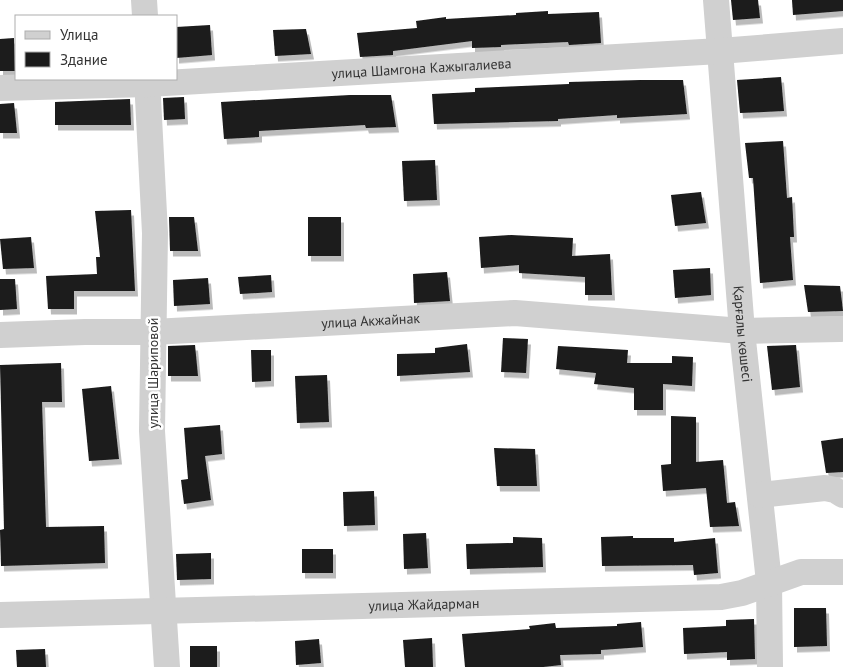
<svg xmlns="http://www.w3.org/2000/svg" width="843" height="667" font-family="'PT Sans',sans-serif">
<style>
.building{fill:#1a1a1a;filter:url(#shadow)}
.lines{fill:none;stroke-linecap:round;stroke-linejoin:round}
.minor{stroke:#d0d0d0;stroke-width:26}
.labels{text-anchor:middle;stroke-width:5;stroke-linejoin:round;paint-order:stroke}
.street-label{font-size:14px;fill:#333;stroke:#fff}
</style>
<defs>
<filter id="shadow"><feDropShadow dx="3" dy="5.5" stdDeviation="0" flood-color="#0004"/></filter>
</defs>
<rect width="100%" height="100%" fill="#fff"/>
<!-- building -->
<g class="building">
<polygon points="731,0 758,0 760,18 733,20"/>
<polygon points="792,0 843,0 843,11 793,15"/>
<polygon points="548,11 548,14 599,12 601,43 569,45 568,42 501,45 501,47 472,48 472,41 393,51 393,55 360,57 357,33 417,28 416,21 446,17 446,19 516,15 516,13"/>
<polygon points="210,25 212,55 176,58 176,27"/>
<polygon points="306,29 311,54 275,56 273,30"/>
<polygon points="14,38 15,71 0,71 0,39"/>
<polygon points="781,77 784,111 740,113 737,80"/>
<polygon points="641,80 683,80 687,114 617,118 617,115 558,119 558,121 434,124 432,94 475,92 475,88 569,84 569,82"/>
<polygon points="350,95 391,95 396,127 366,128 365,125 259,131 259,137 224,139 221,102"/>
<polygon points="184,97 185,119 164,120 163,98"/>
<polygon points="130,99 131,125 55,125 55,102"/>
<polygon points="14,103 17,133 0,133 0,104"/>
<polygon points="783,141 787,198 792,197 794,237 790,237 793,280 760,283 753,178 749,178 745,143"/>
<polygon points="435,160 437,200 404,201 402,161"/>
<polygon points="701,192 706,223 675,226 671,195"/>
<polygon points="131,210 135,291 74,291 74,309 48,309 46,276 97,274 96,257 100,257 95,211"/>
<polygon points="169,217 194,217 198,251 170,251"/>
<rect x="308" y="217" width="33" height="39"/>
<polygon points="511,235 573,238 572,256 610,254 612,295 585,295 585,277 519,273 519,265 481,268 479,237"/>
<polygon points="31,237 34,268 3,269 0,239"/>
<polygon points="710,268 711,295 675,298 673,270"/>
<polygon points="447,272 450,301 414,303 413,274"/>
<polygon points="271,275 272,292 240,294 238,277"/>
<polygon points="208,278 210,304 174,306 173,280"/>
<polygon points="0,279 15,279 17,309 0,310"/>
<polygon points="804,285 840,286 843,311 808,312"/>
<polygon points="503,338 528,339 526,373 501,372"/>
<polygon points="467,344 470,372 397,376 397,354 435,353 435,348"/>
<polygon points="195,345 198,376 168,376 168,346"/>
<polygon points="796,345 800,387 772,390 767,346"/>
<polygon points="558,346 628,350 627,363 672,363 672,356 693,357 692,386 663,384 663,410 634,410 634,388 594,384 596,373 556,369"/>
<polygon points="251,350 271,350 271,381 252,382"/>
<polygon points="61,363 62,402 42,402 46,527 104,526 105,563 1,566 0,530 4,529 0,365"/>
<polygon points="327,375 329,422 297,423 295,376"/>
<polygon points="111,386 119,459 89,461 82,389"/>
<polygon points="671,416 696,417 696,462 723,460 727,503 735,502 739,526 710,527 706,488 663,491 661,465 671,464"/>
<polygon points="220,425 222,454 205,456 211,500 184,504 181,480 188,479 184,428"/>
<polygon points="843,438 843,472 826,473 821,441"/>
<polygon points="494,448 535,449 537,486 497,486"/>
<polygon points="374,491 375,525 344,526 343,492"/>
<polygon points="426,533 428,568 404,569 403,534"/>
<polygon points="633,536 633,538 674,538 674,542 715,538 718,573 694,575 693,565 602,566 601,537"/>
<polygon points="513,537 542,538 543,567 467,569 466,544 513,543"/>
<rect x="302" y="549" width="31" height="24"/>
<polygon points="211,553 211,579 177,580 176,554"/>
<polygon points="794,608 826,608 827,646 794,647"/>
<polygon points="754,619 755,659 727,660 727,652 684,654 683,628 726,626 726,620"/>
<polygon points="641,622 643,647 601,650 601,654 560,655 561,665 543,667 465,667 462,634 530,629 529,626 555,623 556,628 617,626 617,624"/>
<polygon points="432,638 433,667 405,667 403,640"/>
<polygon points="319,639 321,663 296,665 295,641"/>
<rect x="190" y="646" width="27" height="21"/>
<polygon points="45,649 46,667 17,667 16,650"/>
</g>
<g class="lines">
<!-- minor -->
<g class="minor">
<polyline points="144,0 145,16"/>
<path id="s1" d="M716 0 742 331 769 582 770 667"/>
<polyline points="147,79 155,233 152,431 167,667"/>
<path id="s2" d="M0 88 148 84 720 51 843 41"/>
<path id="s3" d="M0 335 85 332H153L515 313 742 331 840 329"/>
<polyline points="760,495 825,488 835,490 843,495"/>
<path id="s4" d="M0 615 721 597 742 593 801 572H843"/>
</g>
</g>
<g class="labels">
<!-- street labels -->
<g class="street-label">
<text dy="5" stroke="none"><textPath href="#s2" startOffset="422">улица Шамгона Кажыгалиева</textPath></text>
<text dy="5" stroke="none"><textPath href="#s3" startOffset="371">улица Акжайнак</textPath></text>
<text dy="5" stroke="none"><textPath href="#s1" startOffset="335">Қарғалы көшесі</textPath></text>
<text transform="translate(153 373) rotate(-90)" y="5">улица Шариповой</text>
<text dy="5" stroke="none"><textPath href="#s4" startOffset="424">улица Жайдарман</textPath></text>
</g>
</g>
<!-- legend -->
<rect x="15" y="15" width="162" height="65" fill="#ffffff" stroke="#adadad"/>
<rect x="25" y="31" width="25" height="8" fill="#d0d0d0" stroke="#adadad"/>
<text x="60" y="40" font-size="15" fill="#333333">Улица</text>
<rect x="25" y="52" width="25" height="15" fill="#1a1a1a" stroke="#adadad"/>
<text x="60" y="65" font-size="15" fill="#333333">Здание</text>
</svg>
